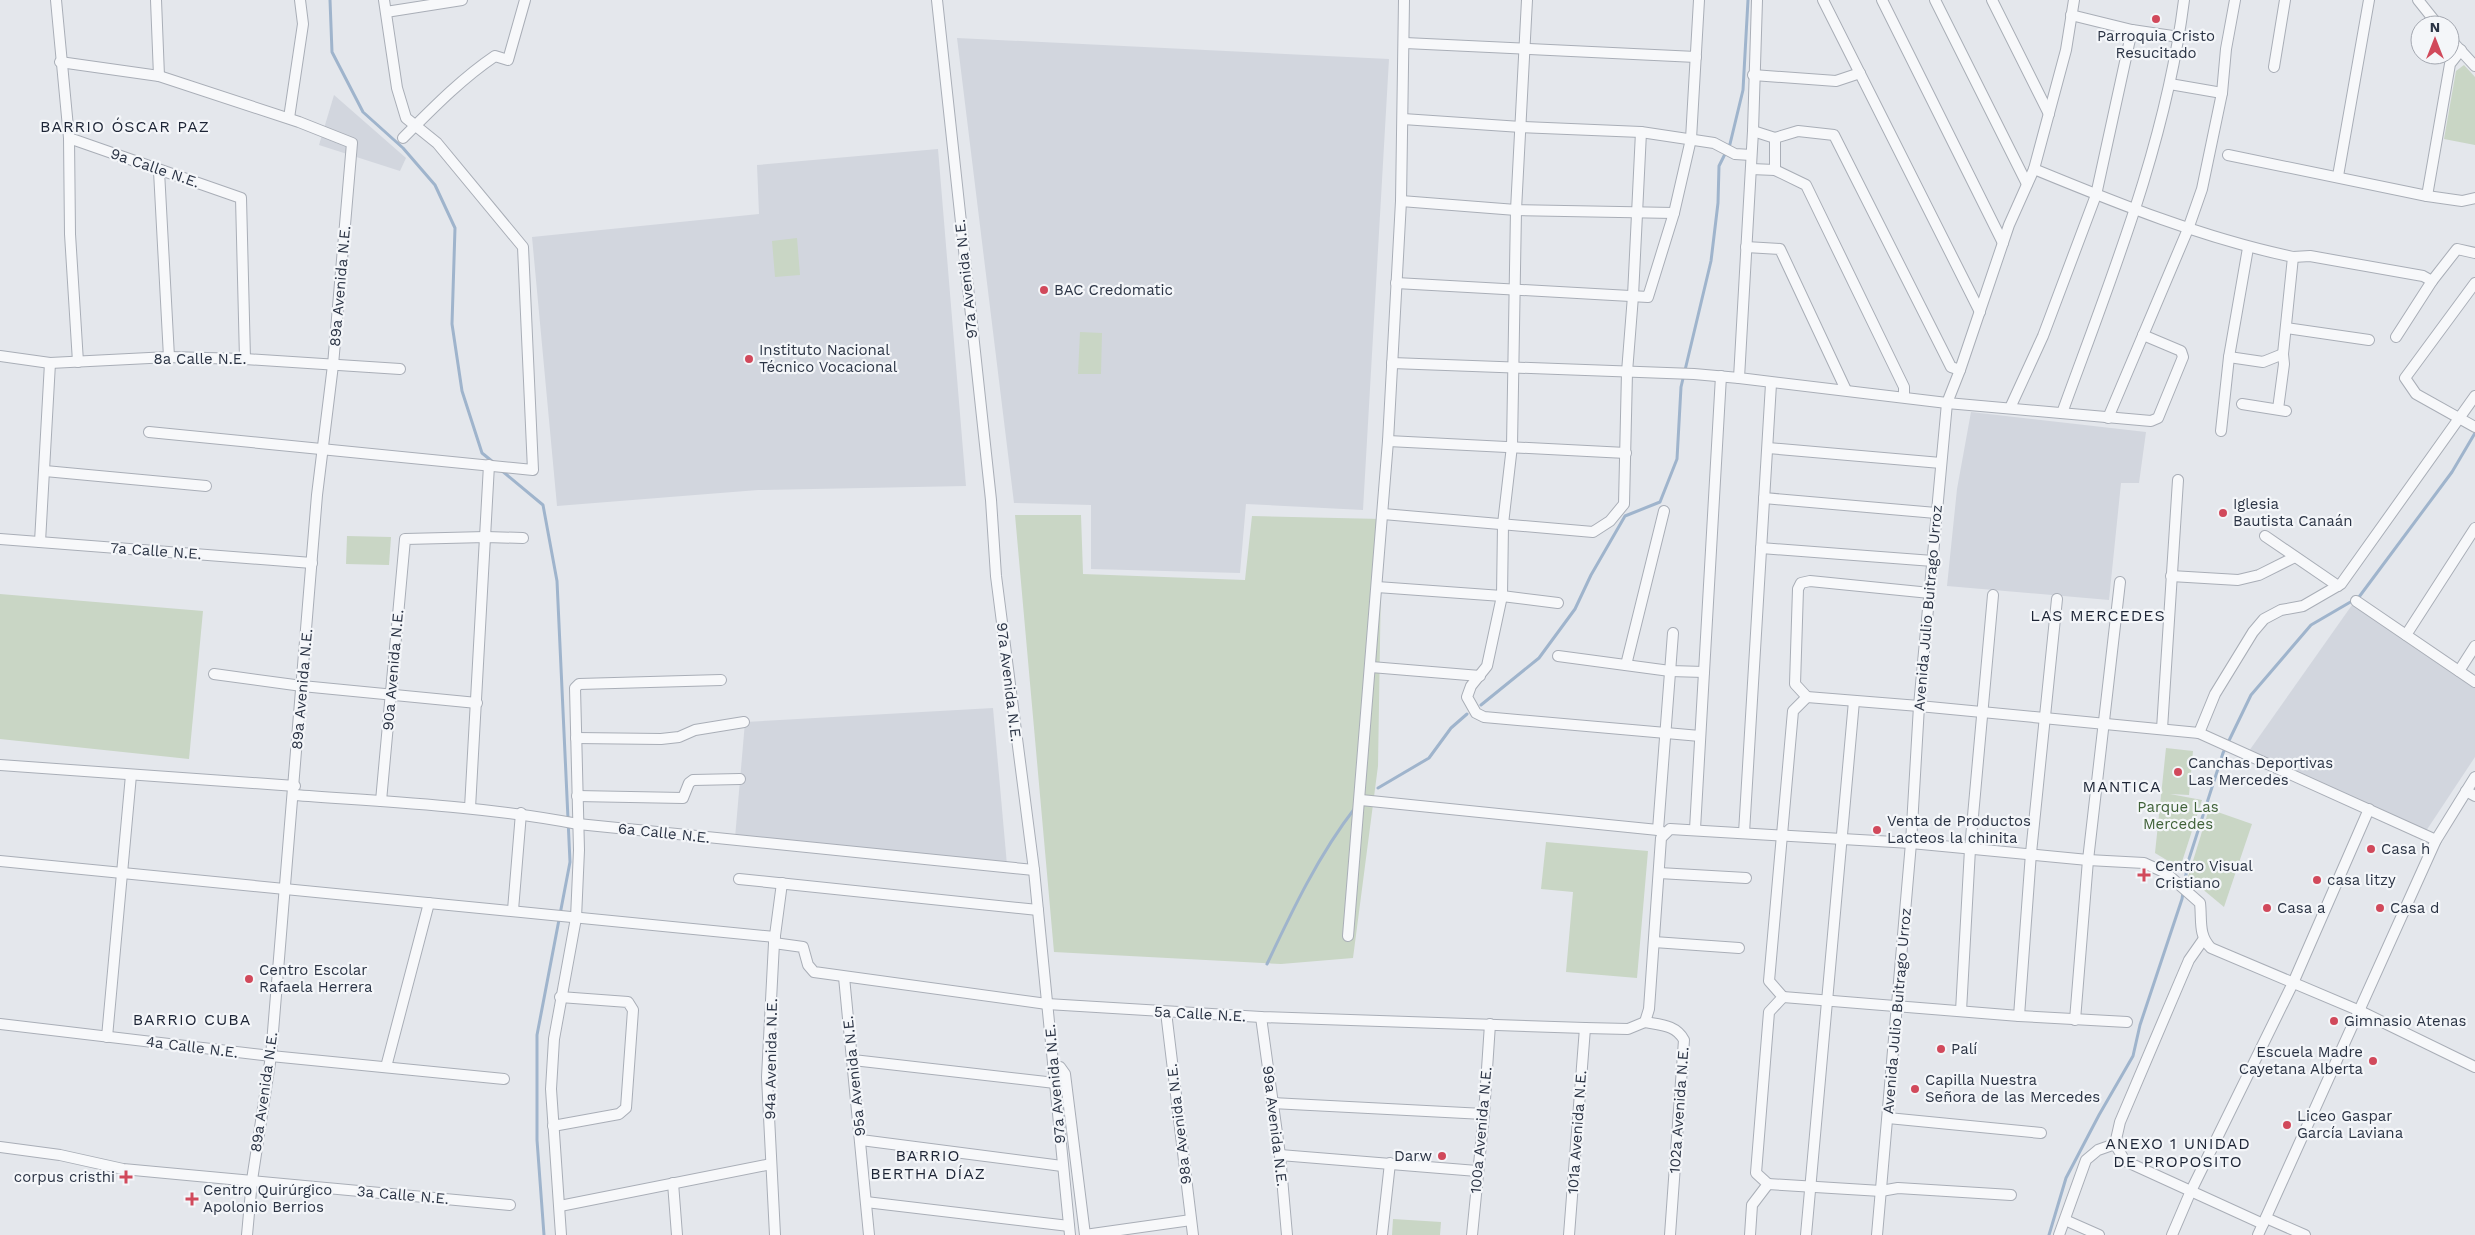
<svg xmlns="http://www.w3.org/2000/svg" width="2475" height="1235" font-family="'Work Sans',sans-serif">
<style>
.built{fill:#d2d6de}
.green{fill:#c9d6c5}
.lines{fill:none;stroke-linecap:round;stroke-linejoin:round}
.stream{stroke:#9fb4cc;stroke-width:3}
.minor-casing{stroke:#a9aeb7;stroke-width:12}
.minor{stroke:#f7f8fa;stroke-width:10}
.poi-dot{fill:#d1495b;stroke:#f4f6f9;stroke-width:2}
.labels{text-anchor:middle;stroke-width:4.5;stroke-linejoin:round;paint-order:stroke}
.poi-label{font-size:15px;fill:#2b3445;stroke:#f4f6f9;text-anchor:start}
.street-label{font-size:15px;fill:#2b3445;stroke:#f4f6f9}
.park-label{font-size:15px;fill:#3f6138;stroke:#f4f6f9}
.neighbourhood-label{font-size:16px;letter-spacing:1px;fill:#1d2536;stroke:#f4f6f9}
</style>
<rect width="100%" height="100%" fill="#e4e7ec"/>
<!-- built -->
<g class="built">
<polygon points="957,38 1389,59 1363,510 1246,504 1240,573 1091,569 1091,505 1014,503"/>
<polygon points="334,95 406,158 400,171 319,145"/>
<polygon points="938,149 966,486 758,490 557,506 532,237 759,214 757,165"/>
<polygon points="1971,412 2146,432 2139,483 2121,483 2109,600 1947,586 1957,489"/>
<polygon points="2352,605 2475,686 2475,757 2426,831 2249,751"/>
<polygon points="993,708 1007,865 735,838 745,722"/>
</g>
<!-- green -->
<g class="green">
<polygon points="2464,65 2475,77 2475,145 2444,139 2456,71"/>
<polygon points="797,238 800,275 775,277 772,241"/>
<polygon points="1080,332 1102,333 1101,374 1078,374"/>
<polygon points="1015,515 1081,515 1083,574 1245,580 1252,516 1382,519 1378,766 1353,958 1281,964 1054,952"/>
<polygon points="347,536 391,537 389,565 346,564"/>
<polygon points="0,594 203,611 189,759 0,739"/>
<polygon points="2166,748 2193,751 2189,795 2170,794 2202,800 2180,868 2155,853"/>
<polygon points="2209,809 2252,824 2224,907 2188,877"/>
<polygon points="1546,842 1648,851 1637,978 1566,972 1573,892 1541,889"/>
<polygon points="1393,1219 1441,1222 1440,1235 1392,1235"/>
</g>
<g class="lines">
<!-- stream -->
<g class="stream">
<polyline points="330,0 332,52 363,112 403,148 435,185 455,228 452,324 462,391 482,453 493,462"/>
<polyline points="501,470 543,505 557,581 570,862 537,1035 537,1140 544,1235"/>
<polyline points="1481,705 1539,658 1575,609 1591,575 1625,516 1660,502 1677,459 1681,387 1711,261 1718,203 1719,166 1730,144 1743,90 1748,0"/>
<polyline points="1378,788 1429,758 1451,728 1467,714"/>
<path d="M1267 964C1292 911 1319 854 1355 808"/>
<polyline points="2049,1235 2066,1178 2099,1115 2133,1056 2140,1025 2182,899 2188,862 2223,753 2251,695 2311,625 2359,597 2452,472 2475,433"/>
</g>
<defs>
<g id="minor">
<polyline points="56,0 69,138 70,234 78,362"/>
<polyline points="156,0 159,76"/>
<polyline points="937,0 991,500 996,576 1034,870 1070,1235"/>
<polyline points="1527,0 1516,210 1512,446 1503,524 1502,596 1487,666 1471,686 1467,697 1476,713 1484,717 1700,736"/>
<polyline points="1757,0 1753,131 1739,378 1947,403 2151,421 2158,418 2183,357 2181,351 2143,335"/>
<polyline points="1823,0 1980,312"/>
<polyline points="1882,0 2003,243"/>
<polyline points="1935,0 2027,184"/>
<polyline points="1992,0 2049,114"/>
<polyline points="2418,0 2438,25"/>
<polyline points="386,12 462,0"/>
<polyline points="2071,15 2132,30 2179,37"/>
<polyline points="2450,39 2475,66"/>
<polyline points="1405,43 1696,57"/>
<polyline points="60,62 159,76 299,122 352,143 333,365 317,495 271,1056 252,1180 247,1235"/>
<polyline points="2274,67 2285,0"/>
<polyline points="1753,75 1836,81 1860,73"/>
<polyline points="2170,84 2222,93"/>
<polyline points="289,118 303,24 300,0"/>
<polyline points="1403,119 1521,127 1641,132 1714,143 1735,154 1751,155"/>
<polyline points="1753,131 1775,138 1775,170"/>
<polyline points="69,138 241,198 245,359"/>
<path d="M403 138C432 109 461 79 495 56L508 60 525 0"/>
<polyline points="1775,138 1798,131 1834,135 1944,353 1951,367 1960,370"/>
<polyline points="2228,155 2427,196 2462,201 2475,198"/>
<polyline points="1751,169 1775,170 1806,185 1904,387 1904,397"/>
<path d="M2034 169C2119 204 2203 238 2293 257L2283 354 2284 364 2278 409"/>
<polyline points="159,171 169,357"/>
<polyline points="2338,176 2369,0"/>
<polyline points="2427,196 2450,64 2461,50"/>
<polyline points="1401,201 1516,210 1674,213"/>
<polyline points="1746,247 1780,249 1846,390"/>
<polyline points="2293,257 2310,256 2423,276 2432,281"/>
<polyline points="1396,283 1648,297 1674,213 1691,139 1699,0"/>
<polyline points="2475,283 2405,378 2416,394 2475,427"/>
<polyline points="2286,328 2369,340"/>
<polyline points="2396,337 2432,281 2457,249 2475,253"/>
<polyline points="0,356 50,363 169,357 245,359 400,369"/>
<polyline points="2229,357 2263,362 2283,354"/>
<polyline points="1392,363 1694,374 1739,378"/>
<polyline points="2242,404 2286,411"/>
<polyline points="2010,408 2043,336 2096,195 2132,30"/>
<path d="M2062 413C2111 278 2166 144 2184 0"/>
<polyline points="2108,418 2188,229 2202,189 2222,93 2226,49 2235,0"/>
<polyline points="2221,431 2229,357 2248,248"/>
<polyline points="149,432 533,470 523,247 437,143 406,118 397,88 384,0"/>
<polyline points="1388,441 1626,453"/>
<polyline points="1768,448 1941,463"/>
<polyline points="45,471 206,486"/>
<polyline points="1764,498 1936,513"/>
<polyline points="1383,514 1593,532 1610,521 1624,504 1627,372 1633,296 1641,132"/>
<polyline points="2265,536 2338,586"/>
<polyline points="0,539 312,563"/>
<polyline points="40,542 50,363"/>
<polyline points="1761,548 1933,561"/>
<polyline points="2171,576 2238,580 2259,575 2295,557"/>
<polyline points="1377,587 1502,596 1558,603"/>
<polyline points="2356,601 2475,682"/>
<polyline points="2406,635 2475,528"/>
<polyline points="1558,656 1670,671 1704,672"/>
<polyline points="1626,665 1664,511"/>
<polyline points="1371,667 1480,676"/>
<polyline points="2459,671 2475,646"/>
<polyline points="214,674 302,686 477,703"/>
<polyline points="1807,697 1919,706 2199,733 2215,694 2253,632 2264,619 2281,610 2303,606 2341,584 2475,396"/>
<polyline points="2162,729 2178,480"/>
<polyline points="2199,733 2436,840"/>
<polyline points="576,738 661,739 679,737 695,730 744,722"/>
<polyline points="0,765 295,786"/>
<polyline points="2466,791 2475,796"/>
<path d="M294 795C389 802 484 806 578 824L1034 870"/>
<polyline points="577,796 683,798 689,783 693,780 740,779"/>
<polyline points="1361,800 1658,830 1664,833"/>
<polyline points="381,801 405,539 486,537 523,538"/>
<polyline points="470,808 489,465"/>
<polyline points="1695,829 1721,376"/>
<polyline points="1658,830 1673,633"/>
<polyline points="1744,833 1771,384"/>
<polyline points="0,861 775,937"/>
<polyline points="1659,873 1746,878"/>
<polyline points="739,879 1038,910"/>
<polyline points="513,910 521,813"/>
<polyline points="1348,936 1388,441 1401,201 1404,0"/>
<polyline points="2203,940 2189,960 2180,981 2120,1122 2115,1144 2125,1161 2263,1224"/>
<polyline points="1654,942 1739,948"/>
<polyline points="774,943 803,947 808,965 814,972 1047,1004 1261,1017 1585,1028 1628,1029 1645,1022"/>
<polyline points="844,977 869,1235"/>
<polyline points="1783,997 2019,1016 2127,1022"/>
<polyline points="1961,1011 1970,849 1993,595"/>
<polyline points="1166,1012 1193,1235"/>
<polyline points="2019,1016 2031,853 2057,599"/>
<polyline points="1261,1017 1280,1155 1287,1235"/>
<polyline points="2075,1020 2088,860 2120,582"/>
<path d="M1645 1022 1649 1009 1661 838 1670 829 1911 843 2088 860 2144 863 2166 873 2200 903C2202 920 2198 935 2211 948L2360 1011 2475 1067"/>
<path d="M1645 1022C1661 1025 1676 1025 1684 1040L1670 1235"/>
<polyline points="0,1024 271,1056 504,1079"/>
<polyline points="107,1037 131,775"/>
<polyline points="853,1060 1055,1083"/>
<polyline points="1053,1066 1060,1067 1065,1074 1085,1235"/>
<polyline points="386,1067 429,903"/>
<polyline points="1272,1103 1484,1114"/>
<polyline points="1888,1118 2041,1133"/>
<polyline points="553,1126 619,1114 626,1108 633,1010 628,1002 560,997"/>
<polyline points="861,1140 1062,1166"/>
<polyline points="0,1147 60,1155 123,1169 510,1205"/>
<polyline points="1280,1155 1477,1171"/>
<polyline points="673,1183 677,1235"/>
<polyline points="1768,1184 1881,1191 1898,1188 2011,1195"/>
<polyline points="866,1202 1069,1226"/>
<polyline points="560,1206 771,1164"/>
<polyline points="2266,1218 2305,1235"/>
<polyline points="2065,1220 2099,1235"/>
<polyline points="561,1235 551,1089 554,1039 576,918 579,850 575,688 579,684 721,680"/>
<polyline points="775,1235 767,1077 774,943 782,883"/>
<polyline points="1085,1235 1191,1220"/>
<polyline points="1382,1235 1390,1163"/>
<polyline points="1472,1235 1484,1114 1490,1024"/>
<polyline points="1569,1235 1585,1028"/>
<polyline points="1750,1235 1752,1205 1768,1184 1756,1173 1769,1012 1783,997 1769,981 1793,711 1807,697 1795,684 1798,589 1801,583 1810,581 1930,593"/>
<polyline points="1806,1235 1854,701"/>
<polyline points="1877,1235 1911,843 1919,706 1947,403 1960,370 2009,225 2034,169 2066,50 2074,0"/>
<polyline points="2059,1235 2086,1160 2098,1150 2115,1144"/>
<polyline points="2172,1235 2190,1193 2293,983 2369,809"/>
<polyline points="2258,1235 2436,840 2475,777"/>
</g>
</defs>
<!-- minor casing -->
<use href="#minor" class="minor-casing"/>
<!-- minor -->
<use href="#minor" class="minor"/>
</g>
<!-- markers -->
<g class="poi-dot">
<circle cx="2156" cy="19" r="5"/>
<circle cx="1044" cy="290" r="5"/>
<circle cx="749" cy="359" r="5"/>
<circle cx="2223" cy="513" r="5"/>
<circle cx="2178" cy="772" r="5"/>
<circle cx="1877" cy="830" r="5"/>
<circle cx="2371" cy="849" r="5"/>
<path d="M2141.5 867.5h5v5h5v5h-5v5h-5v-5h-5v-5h5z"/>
<circle cx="2317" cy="880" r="5"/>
<circle cx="2267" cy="908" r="5"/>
<circle cx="2380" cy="908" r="5"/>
<circle cx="249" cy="979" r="5"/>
<circle cx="2334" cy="1021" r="5"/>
<circle cx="1941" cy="1049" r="5"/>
<circle cx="2373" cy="1061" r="5"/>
<circle cx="1915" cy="1089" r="5"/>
<circle cx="2287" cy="1125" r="5"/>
<circle cx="1442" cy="1156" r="5"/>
<path d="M123.5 1169.5h5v5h5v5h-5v5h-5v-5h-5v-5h5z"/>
<path d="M189.5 1191.5h5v5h5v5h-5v5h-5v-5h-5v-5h5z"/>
</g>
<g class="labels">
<!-- poi labels -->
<g class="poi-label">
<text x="2156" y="41" text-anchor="middle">Parroquia Cristo<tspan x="2156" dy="17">Resucitado</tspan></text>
<text x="1054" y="295">BAC Credomatic</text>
<text x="759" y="355">Instituto Nacional<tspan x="759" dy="17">Técnico Vocacional</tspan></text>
<text x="2233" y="509">Iglesia<tspan x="2233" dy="17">Bautista Canaán</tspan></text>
<text x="2188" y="768">Canchas Deportivas<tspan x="2188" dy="17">Las Mercedes</tspan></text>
<text x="1887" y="826">Venta de Productos<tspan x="1887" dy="17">Lacteos la chinita</tspan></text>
<text x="2381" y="854">Casa h</text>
<text x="2155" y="871">Centro Visual<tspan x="2155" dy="17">Cristiano</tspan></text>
<text x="2327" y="885">casa litzy</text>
<text x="2277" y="913">Casa a</text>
<text x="2390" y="913">Casa d</text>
<text x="259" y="975">Centro Escolar<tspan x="259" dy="17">Rafaela Herrera</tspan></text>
<text x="2344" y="1026">Gimnasio Atenas</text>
<text x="1951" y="1054">Palí</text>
<text x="2363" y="1057" text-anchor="end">Escuela Madre<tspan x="2363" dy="17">Cayetana Alberta</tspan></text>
<text x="1925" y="1085">Capilla Nuestra<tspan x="1925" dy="17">Señora de las Mercedes</tspan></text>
<text x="2297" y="1121">Liceo Gaspar<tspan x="2297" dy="17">García Laviana</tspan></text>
<text x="1432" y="1161" text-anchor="end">Darw</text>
<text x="115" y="1182" text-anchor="end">corpus cristhi</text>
<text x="203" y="1195">Centro Quirúrgico<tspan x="203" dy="17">Apolonio Berrios</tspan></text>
</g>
<!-- street labels -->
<g class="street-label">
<text transform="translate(155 168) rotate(19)" y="5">9a Calle N.E.</text>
<text transform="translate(966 279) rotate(-96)" y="5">97a Avenida N.E.</text>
<text transform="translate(340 286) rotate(-85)" y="5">89a Avenida N.E.</text>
<text x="200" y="364">8a Calle N.E.</text>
<text transform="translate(156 551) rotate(4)" y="5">7a Calle N.E.</text>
<text transform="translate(1928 608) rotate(-85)" y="5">Avenida Julio Buitrago Urroz</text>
<text transform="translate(393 670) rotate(-85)" y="5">90a Avenida N.E.</text>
<text transform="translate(1009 682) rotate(83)" y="5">97a Avenida N.E.</text>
<text transform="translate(302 689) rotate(-85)" y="5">89a Avenida N.E.</text>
<text transform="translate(664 833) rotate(6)" y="5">6a Calle N.E.</text>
<text transform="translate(1897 1011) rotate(-85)" y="5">Avenida Julio Buitrago Urroz</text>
<text transform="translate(1200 1014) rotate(3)" y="5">5a Calle N.E.</text>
<text transform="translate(192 1047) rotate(7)" y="5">4a Calle N.E.</text>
<text transform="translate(771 1059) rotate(-89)" y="5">94a Avenida N.E.</text>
<text transform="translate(854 1076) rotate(-96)" y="5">95a Avenida N.E.</text>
<text transform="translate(1055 1084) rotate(-95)" y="5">97a Avenida N.E.</text>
<text transform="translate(264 1092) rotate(-82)" y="5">89a Avenida N.E.</text>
<text transform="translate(1679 1110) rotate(-86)" y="5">102a Avenida N.E.</text>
<text transform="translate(1179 1124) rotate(-97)" y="5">98a Avenida N.E.</text>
<text transform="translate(1275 1126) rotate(83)" y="5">99a Avenida N.E.</text>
<text transform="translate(1481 1130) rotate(-85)" y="5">100a Avenida N.E.</text>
<text transform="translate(1577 1132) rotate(-86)" y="5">101a Avenida N.E.</text>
<text transform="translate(403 1195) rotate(5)" y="5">3a Calle N.E.</text>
</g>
<!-- park labels -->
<g class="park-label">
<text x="2178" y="812">Parque Las<tspan x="2178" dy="17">Mercedes</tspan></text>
</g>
<!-- neighbourhood labels -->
<g class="neighbourhood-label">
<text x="125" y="132">BARRIO ÓSCAR PAZ</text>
<text x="2098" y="621">LAS MERCEDES</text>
<text x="2122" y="792">MANTICA</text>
<text x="192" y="1025">BARRIO CUBA</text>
<text x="2178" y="1149">ANEXO 1 UNIDAD<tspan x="2178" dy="18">DE PROPOSITO</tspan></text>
<text x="928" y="1161">BARRIO<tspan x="928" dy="18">BERTHA DÍAZ</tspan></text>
</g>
</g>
<!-- north arrow -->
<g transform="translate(2435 40)"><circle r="24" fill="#f4f6f9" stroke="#a4a8b1"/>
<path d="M0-4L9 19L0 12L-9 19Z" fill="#d1495b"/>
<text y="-8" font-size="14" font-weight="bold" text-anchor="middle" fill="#2b3445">N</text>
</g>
</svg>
